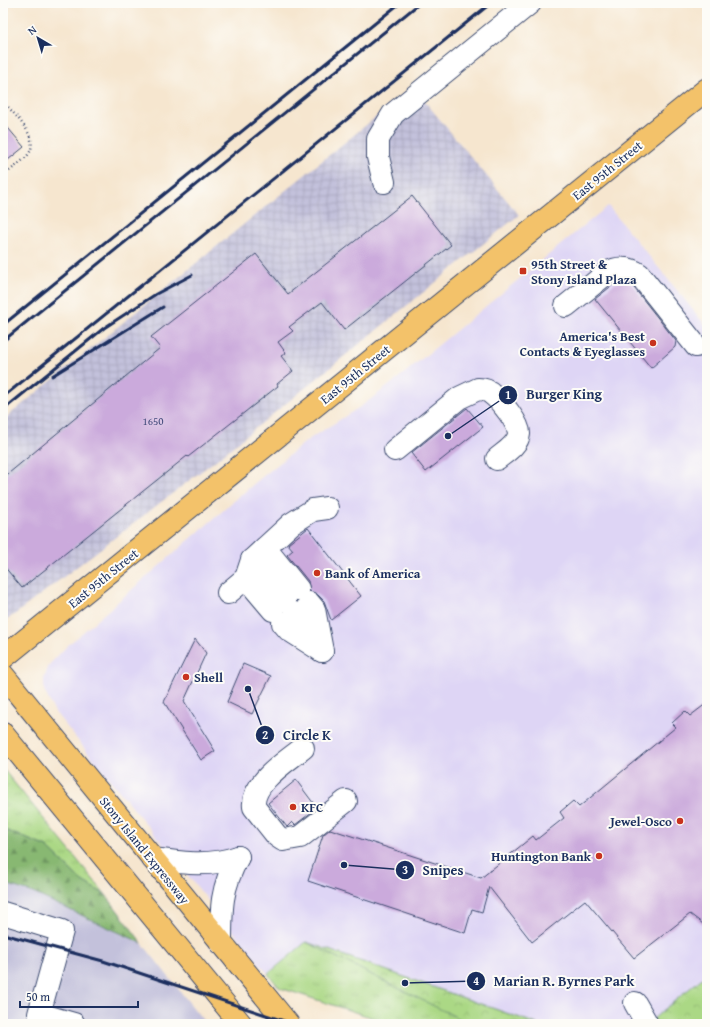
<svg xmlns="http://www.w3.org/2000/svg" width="710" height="1027" font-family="'Gentium Book Plus',serif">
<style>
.built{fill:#ded5f5}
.industrial{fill:url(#industrial-grid)}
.railway{fill:#c3c1db}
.grass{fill:url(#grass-tufts);stroke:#638472}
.forest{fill:url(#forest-firs);stroke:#527468}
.park{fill:url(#park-crowns);stroke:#638472}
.building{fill:#cbaadc}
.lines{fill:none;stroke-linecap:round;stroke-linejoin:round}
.minor-casing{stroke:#3c4a6f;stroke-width:24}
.major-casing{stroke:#3c4a6f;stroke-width:24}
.highway-casing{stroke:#3c4a6f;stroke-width:24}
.path{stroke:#3c4a6f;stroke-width:2.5;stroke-dasharray:1 3;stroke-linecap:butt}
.minor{stroke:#fff;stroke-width:22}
.major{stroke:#f3c26a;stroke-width:22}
.highway{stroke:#f3c26a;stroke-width:22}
.rail{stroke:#1b2f5e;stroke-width:3}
.poi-dot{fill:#c8321e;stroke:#fdfcf7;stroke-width:1.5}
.labels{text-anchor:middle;stroke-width:4;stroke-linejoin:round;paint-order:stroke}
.number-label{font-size:11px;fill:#474e7e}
.street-label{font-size:13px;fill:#1b2f5e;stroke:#fdfcf7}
.poi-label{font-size:13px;font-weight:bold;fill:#1b2f5e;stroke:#fdfcf7;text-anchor:start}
.leader{fill:none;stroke:#1b2f5e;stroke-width:1.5}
.callout-dot{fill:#1b2f5e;stroke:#fdfcf7;stroke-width:1.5}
.mark-label{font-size:12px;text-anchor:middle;font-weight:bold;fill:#fff}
.callout-label{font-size:14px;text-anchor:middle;font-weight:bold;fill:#1b2f5e;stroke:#fdfcf7;stroke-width:4;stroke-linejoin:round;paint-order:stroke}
</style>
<defs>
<pattern id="industrial-grid" width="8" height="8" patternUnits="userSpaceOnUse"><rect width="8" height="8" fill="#c3c1db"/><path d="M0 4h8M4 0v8" fill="none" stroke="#a7a6be"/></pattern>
<pattern id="grass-tufts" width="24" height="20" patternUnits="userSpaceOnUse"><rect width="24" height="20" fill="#abd885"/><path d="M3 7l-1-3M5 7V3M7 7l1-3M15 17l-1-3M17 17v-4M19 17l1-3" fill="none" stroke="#93ba75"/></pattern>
<pattern id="forest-firs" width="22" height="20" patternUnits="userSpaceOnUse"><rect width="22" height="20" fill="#88b872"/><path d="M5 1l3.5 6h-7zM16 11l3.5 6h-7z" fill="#6e9661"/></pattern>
<pattern id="park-crowns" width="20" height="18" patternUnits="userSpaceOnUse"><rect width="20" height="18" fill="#abd885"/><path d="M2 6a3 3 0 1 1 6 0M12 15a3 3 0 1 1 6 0" fill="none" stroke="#93ba75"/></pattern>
</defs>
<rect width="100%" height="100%" fill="#fdfcf7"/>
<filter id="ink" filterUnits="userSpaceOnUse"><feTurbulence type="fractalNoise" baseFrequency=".025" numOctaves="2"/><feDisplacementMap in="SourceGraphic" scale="8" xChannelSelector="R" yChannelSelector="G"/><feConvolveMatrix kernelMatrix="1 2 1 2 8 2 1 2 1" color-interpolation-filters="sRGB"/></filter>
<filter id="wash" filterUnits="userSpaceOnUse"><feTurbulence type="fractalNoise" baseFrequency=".012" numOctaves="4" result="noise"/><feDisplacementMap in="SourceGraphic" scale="16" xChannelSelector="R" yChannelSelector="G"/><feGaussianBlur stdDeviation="0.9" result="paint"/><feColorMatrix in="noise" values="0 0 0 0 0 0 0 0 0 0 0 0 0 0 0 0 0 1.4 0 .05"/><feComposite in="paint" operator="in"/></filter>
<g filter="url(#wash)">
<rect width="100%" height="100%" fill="#f6e6cf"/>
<!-- built -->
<polygon class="built" points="608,206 707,327 707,975 648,1024 537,1024 306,942 268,974 54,711 44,690 44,679 49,665 67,646 256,482 308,440 363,405 390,385"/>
<!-- industrial -->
<polygon class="industrial" points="413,87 519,215 216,460 14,615 3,621 3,420"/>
<!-- railway -->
<polygon class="railway" points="3,883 33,893 142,943 206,1024 3,1023"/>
<!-- grass -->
<g class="grass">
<polygon points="3,769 106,895 82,881 47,847 3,829"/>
<polygon points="306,942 537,1024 392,1024 280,988 268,974"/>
</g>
<!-- forest -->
<polygon class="forest" points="3,829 47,847 82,881 106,895 142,943 33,893 3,883"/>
<!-- park -->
<g class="park">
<polygon points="306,942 537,1024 470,1024"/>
<polygon points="707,974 707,1024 647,1024"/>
</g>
<g id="blocks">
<!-- building -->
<g class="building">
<polygon points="3,122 24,147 3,164"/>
<polygon points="412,196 451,245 344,330 322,302 289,327 293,331 278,342 286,353 281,356 293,371 277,384 278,386 188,457 187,456 22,588 3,565 3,478 160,348 151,337 256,254 288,294"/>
<polygon points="623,281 631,284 676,341 675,347 651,368 595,299 614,284"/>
<polygon points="467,408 483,427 426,472 411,453"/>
<polygon points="308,528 361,596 331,620 324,601 318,595 310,591 308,581 287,555 293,550 288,544"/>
<polygon points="195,639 206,653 184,701 215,751 201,760 164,702"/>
<polygon points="243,664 271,676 252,714 227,702"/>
<polygon points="707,703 707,927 690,914 634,958 585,900 532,942 489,887 482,912 472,909 465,933 308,881 323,835 330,829 481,878 533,836 536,840 564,818 560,812 573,801 579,807 676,727 672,723 685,711 690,716"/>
<polygon points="296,780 317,808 295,825 292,822 287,827 268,803"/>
</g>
</g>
</g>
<g filter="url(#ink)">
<use href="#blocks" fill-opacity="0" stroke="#3c4a6f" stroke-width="1"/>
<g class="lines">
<defs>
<g id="minor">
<polyline points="384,182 378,157 378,139 393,114 530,3"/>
<path d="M566 306 607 273C617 267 629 267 639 274L696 346"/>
<path d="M395 450 459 398 478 389C483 389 488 390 492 394 500 400 520 424 519 434 518 445 504 453 497 459"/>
<polyline points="265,548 298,589"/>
<polyline points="252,560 285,600"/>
<polyline points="246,578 273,610"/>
<polyline points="228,593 246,578 252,560 291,524 313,510 327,508"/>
<polyline points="309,603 314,609 322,651"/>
<polyline points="295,613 317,643"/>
<polyline points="283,623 289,630 322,651"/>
<path d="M303 748C286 762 251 783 254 807L277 836 283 840 300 837 346 801"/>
<path d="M153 859C183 863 209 867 238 857"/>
<polyline points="3,913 62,931 39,1014 74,1024"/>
<path d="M221 943C221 908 221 888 238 857"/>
<polyline points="635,1003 647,1024"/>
</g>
<polyline id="major" points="3,658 707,89"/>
<g id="highway">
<polyline points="3,675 288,1024"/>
<polyline points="3,734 241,1024"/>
</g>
</defs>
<!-- minor casing -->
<use href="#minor" class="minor-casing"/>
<!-- major casing -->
<use href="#major" class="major-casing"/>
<!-- highway casing -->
<use href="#highway" class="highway-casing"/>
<!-- path -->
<path class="path" d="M3 101C13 114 43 139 27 156 20 164 10 169 3 177"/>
<!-- minor -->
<use href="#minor" class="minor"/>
<!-- major -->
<use href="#major" class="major"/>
<!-- highway -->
<use href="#highway" class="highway"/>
<!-- rail -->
<g class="rail">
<polyline points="3,325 400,3"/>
<polyline points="3,341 420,3"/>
<polyline points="52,376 163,307"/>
<polyline points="3,397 491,3"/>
<polyline points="3,410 104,328 156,294 192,275"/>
<polyline points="3,934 103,961 293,1024"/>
</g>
</g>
</g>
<!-- markers -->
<g class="poi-dot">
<rect x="519" y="267" width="8" height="8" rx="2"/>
<circle cx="653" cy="343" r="4"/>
<circle cx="317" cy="573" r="4"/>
<circle cx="186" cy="677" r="4"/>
<circle cx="293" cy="807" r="4"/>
<circle cx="680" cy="821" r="4"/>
<circle cx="599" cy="856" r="4"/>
</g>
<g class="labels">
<!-- number labels -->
<g class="number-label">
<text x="153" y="425">1650</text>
</g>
<!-- street labels -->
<g class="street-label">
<text transform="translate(607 170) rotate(-39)" y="5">East 95th Street</text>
<text transform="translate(355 374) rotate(-39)" y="5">East 95th Street</text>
<text transform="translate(103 578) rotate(-39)" y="5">East 95th Street</text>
<text transform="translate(145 850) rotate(51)" y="5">Stony Island Expressway</text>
</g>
<!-- poi labels -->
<g class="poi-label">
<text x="531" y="269">95th Street &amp;<tspan x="531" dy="15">Stony Island Plaza</tspan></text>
<text x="645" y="341" text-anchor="end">America's Best<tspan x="645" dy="15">Contacts &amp; Eyeglasses</tspan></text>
<text x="325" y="578">Bank of America</text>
<text x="194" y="682">Shell</text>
<text x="301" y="812">KFC</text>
<text x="672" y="826" text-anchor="end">Jewel-Osco</text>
<text x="591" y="861" text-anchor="end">Huntington Bank</text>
</g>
</g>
<!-- callouts -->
<path class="leader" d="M448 436L508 395M248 689L265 735M344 865L405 870M405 983L476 981"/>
<g class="callout-dot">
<circle cx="448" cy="436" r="4"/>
<circle cx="248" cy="689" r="4"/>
<circle cx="344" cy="865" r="4"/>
<circle cx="405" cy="983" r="4"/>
<circle cx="508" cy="395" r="10"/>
<circle cx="265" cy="735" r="10"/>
<circle cx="405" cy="870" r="10"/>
<circle cx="476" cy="981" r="10"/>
</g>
<g class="mark-label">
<text x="508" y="399">1</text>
<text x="265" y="739">2</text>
<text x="405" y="874">3</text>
<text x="476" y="985">4</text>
</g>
<g class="callout-label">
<text x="564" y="399">Burger King</text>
<text x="307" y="740">Circle K</text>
<text x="443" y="875">Snipes</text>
<text x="564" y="986">Marian R. Byrnes Park</text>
</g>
<!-- margin -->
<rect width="710" height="1027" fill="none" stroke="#fdfcf7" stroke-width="16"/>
<!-- north arrow -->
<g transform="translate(38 38) rotate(322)" stroke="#fdfcf7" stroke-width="3" paint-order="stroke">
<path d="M0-3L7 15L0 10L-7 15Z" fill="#1b2f5e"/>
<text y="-6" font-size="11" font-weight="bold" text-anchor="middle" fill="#1b2f5e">N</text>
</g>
<!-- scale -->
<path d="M20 1001v6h118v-6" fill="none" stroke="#1b2f5e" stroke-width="2"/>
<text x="26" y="1001" font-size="12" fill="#1b2f5e" stroke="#fdfcf7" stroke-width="3" paint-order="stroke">50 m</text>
</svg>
